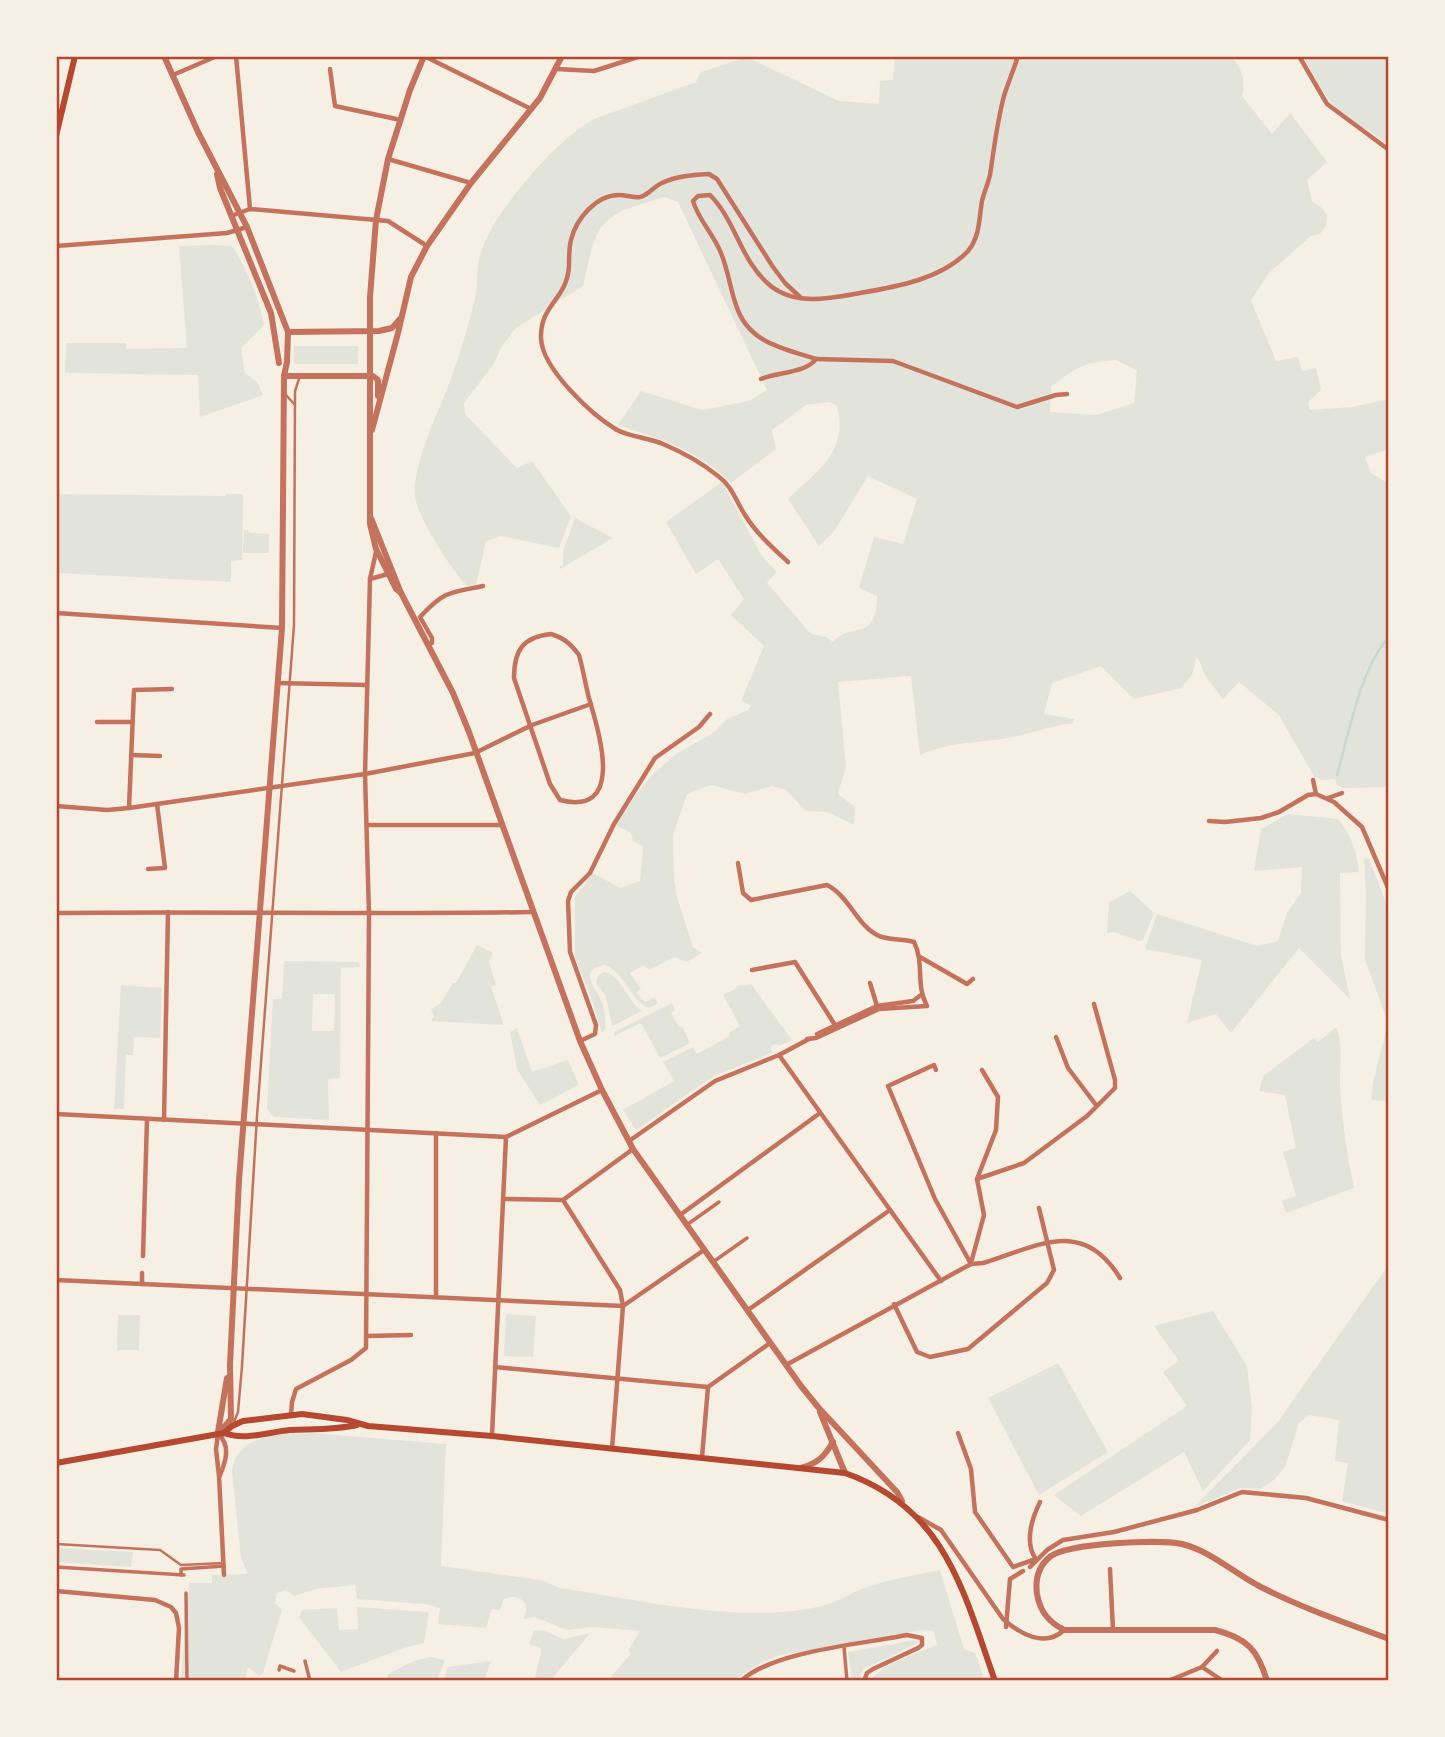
<svg xmlns="http://www.w3.org/2000/svg" width="1445" height="1737" font-family="Inter,sans-serif">
<style>
.green{fill:#e2e4dc;fill-rule:evenodd}
.lines{fill:none;stroke-linecap:round;stroke-linejoin:round}
.stream{stroke:#c9d6d2;stroke-width:2.5}
.service{stroke:#c5725c;stroke-width:2.5}
.pedestrian{stroke:#c5725c;stroke-width:3.5}
.minor{stroke:#c5725c;stroke-width:4.5}
.tertiary{stroke:#c5725c;stroke-width:6}
.secondary{stroke:#b5482f;stroke-width:6}
.neatline{fill:none;stroke:#b5482f;stroke-width:2.5}
</style>
<rect width="100%" height="100%" fill="#f6efe4"/>
<!-- green -->
<g class="green">
<path d="M895 56H1231C1242 70 1246 78 1242 96L1272 134 1290 113 1327 162 1307 180 1312 202 1321 207 1327 215 1326 226 1320 234 1311 236 1269 273 1251 300 1276 361 1298 357 1302 371 1316 368 1321 390 1308 402 1310 410 1352 407 1389 399V449L1365 457 1371 473 1389 484V787L1342 788 1337 785 1335 779 1323 780 1315 778 1279 715 1239 682 1223 699 1206 677 1197 656 1192 675 1181 688 1134 699 1101 666 1052 683 1044 714 1074 719 1073 723C1050 726 1030 734 1007 738 974 744 952 741 920 755L911 676 838 682 846 767 838 794 855 807 854 825 827 812 806 811 786 790 772 786 745 794 711 785 687 794 673 835 674 880 677 897 693 947 702 953 687 962 675 957 649 970 644 965 630 973 641 989 636 992 645 1002 655 997 658 1004 648 1008C630 999 625 973 605 965 577 971 595 986 601 1000 605 1008 605 1019 606 1028L602 1033 592 1000 575 958V897L593 873 620 888 640 881 643 846 633 841 631 833 616 825 640 789 653 774 676 754 713 733 727 719 748 710 751 706 741 701 764 646 731 615 744 599 718 559 696 574 666 522 722 482 762 556 777 572 767 583 811 634 826 637 833 642C851 621 877 643 877 596L859 588 874 537 903 544 917 499 868 476 835 530 819 546 788 499C817 471 849 452 837 406L830 402 806 405 772 430 776 449 731 483C701 452 659 438 618 425L641 391 702 410 749 401 767 390 678 202 664 197C645 204 618 208 604 224 591 238 588 267 583 286L516 328 502 346 494 364 464 403 465 414 517 468 532 461 571 516 559 548 501 536 486 541 476 585 468 586C453 574 416 514 415 496 412 467 436 417 447 389 458 361 468 328 475 298 478 284 476 269 480 256 483 245 490 231 495 222 517 189 559 138 594 119L696 82 701 72 747 57 839 101 879 104 880 81 893 80ZM1116 360 1137 370 1134 403 1096 415 1050 412 1051 387C1078 366 1082 363 1116 360Z"/>
<path d="M1303 56H1389V145C1373 132 1355 124 1339 111 1324 98 1314 73 1303 56Z"/>
<path d="M213 245 232 246C248 270 258 297 264 325L241 348 245 373 257 382 263 395 200 417 198 375 65 373 66 343H126V349L187 348 179 246Z"/>
<rect x="294" y="346" width="64" height="18"/>
<polygon points="56,494 225,496 226,494 243,494 242,560 231,561 231,582 56,573"/>
<polygon points="575,518 613,538 560,569 560,566 563,566 563,552"/>
<polygon points="244,530 248,530 249,533 269,534 269,553 243,553"/>
<path d="M1288 814 1338 819C1351 835 1357 851 1359 872L1340 873 1341 956 1350 999 1299 948 1231 1033 1216 1014 1187 1023 1202 960 1145 949 1157 914 1257 946 1278 941 1287 913 1301 893 1302 867 1254 871 1261 829Z"/>
<polygon points="1364,858 1369,859 1389,910 1389,1101 1371,1100 1373,1082 1388,1022 1365,960 1366,892"/>
<polygon points="1130,891 1154,913 1143,940 1139,941 1114,932 1107,933 1109,902"/>
<polygon points="477,945 493,953 489,962 496,985 491,987 504,1025 431,1021 434,1016 431,1009 441,1003 453,983 456,983"/>
<path d="M284 961 359 962 360 967 341 968 340 1078 328 1079 329 1120 274 1117 267 1109 273 999H282ZM313 994H335L334 1031H312Z"/>
<path d="M603 972C620 973 628 1002 642 1011L612 1026 606 997 596 982 598 976Z"/>
<polygon points="751,984 792,1040 779,1046 775,1044 771,1046 772,1053 714,1076 636,1130 623,1110 674,1081 663,1062 693,1047 697,1054 730,1036 729,1033 740,1026 723,995 737,988 736,986"/>
<polygon points="121,985 162,988 160,1038 134,1037 133,1055 126,1055 124,1109 114,1109"/>
<polygon points="672,1003 675,1010 671,1013 679,1027 682,1026 690,1043 660,1058 641,1023 614,1036 614,1032"/>
<path d="M1336 1027C1344 1045 1339 1066 1340 1086 1342 1121 1347 1154 1354 1188L1286 1213 1282 1201 1296 1196 1283 1152 1296 1148 1285 1095 1259 1091 1263 1076 1314 1038 1318 1042Z"/>
<polygon points="517,1028 532,1072 568,1060 579,1085 540,1105 517,1069 510,1032"/>
<polygon points="1389,1264 1389,1514 1342,1501 1348,1463 1335,1461 1339,1420 1309,1415 1299,1423 1285,1467 1274,1480 1260,1489 1241,1488 1194,1507 1277,1423"/>
<polygon points="1213,1311 1247,1366 1252,1409 1250,1440 1203,1491 1184,1452 1081,1516 1054,1495 1187,1406 1163,1372 1179,1361 1154,1326"/>
<polygon points="506,1314 536,1316 533,1357 504,1356"/>
<polygon points="118,1315 140,1315 139,1350 117,1350"/>
<polygon points="1058,1363 1108,1452 1039,1495 988,1398"/>
<path d="M312 1433 446 1444 441 1566 541 1580 560 1588C642 1600 742 1625 822 1606 839 1602 851 1592 867 1587 890 1579 916 1575 940 1570L964 1649 975 1653 985 1681H871C876 1667 922 1651 937 1645L934 1631 922 1630 780 1655 761 1663 732 1681H607L631 1654 628 1651 640 1631 594 1627 567 1630 534 1617 523 1619C532 1604 520 1592 504 1599L500 1610 492 1609 486 1628 438 1624 440 1608 424 1604 357 1599 355 1585 316 1589 294 1596 286 1590 277 1593 275 1603 282 1610 263 1673 259 1676 248 1667 245 1679 247 1681H181L189 1583H212V1575L248 1574 241 1558 232 1471C238 1432 280 1435 312 1433Z"/>
<polygon points="56,1548 133,1552 131,1567 56,1562"/>
<polygon points="357,1607 429,1612 424,1643 404,1648 341,1672 299,1617 302,1610 337,1608 339,1630 358,1629"/>
<polygon points="542,1630 564,1639 590,1633 550,1681 534,1681 541,1653 540,1648 529,1644 534,1631"/>
<polygon points="914,1640 918,1641 918,1643 863,1669 859,1681 852,1681 848,1652"/>
<polygon points="430,1657 445,1660 437,1681 386,1681 388,1674 414,1661"/>
<polygon points="491,1661 484,1681 443,1681 448,1667"/>
</g>
<g class="lines">
<!-- stream -->
<path class="stream" d="M1337 775C1349 733 1360 669 1389 637"/>
<!-- service -->
<g class="service">
<polyline points="286,395 295,405"/>
<polyline points="234,1422 238,1412 242,1366 257,1116 294,625 295,391 300,376"/>
<polyline points="56,1544 160,1550 181,1565 224,1563"/>
</g>
<!-- pedestrian -->
<g class="pedestrian">
<polyline points="688,1224 719,1202"/>
<polyline points="713,1262 747,1238"/>
<polyline points="56,1567 184,1575"/>
<polyline points="181,1575 181,1569 224,1566"/>
<polyline points="186,1593 187,1681"/>
<polyline points="844,1647 847,1681"/>
<polyline points="305,1661 310,1681"/>
<polyline points="279,1670 280,1666 294,1671"/>
<polyline points="277,1681 277,1680"/>
</g>
<!-- minor -->
<g class="minor">
<polyline points="236,56 250,209"/>
<polyline points="424,56 531,109"/>
<polyline points="1299,56 1327,104 1389,150"/>
<polyline points="330,69 335,106 401,120"/>
<polyline points="557,69 594,71 641,56"/>
<polyline points="173,75 217,56"/>
<polyline points="388,159 471,183"/>
<polyline points="231,216 250,209 388,221 427,246"/>
<polyline points="56,246 227,233 247,227"/>
<polyline points="816,359 893,361 1017,407 1056,395 1067,394"/>
<path d="M761 379C777 372 806 373 816 359 782 348 748 343 736 305 730 288 728 270 721 253 714 235 698 219 693 201L698 196 710 195C737 222 740 262 772 287 797 306 832 298 860 293 896 287 942 279 968 251 980 237 979 218 982 201 984 192 988 184 990 175 994 149 997 122 1004 96 1008 83 1014 69 1018 56"/>
<path d="M788 562C772 547 756 533 745 515 736 501 732 486 718 476 702 463 682 452 663 444 649 438 631 437 617 430 592 415 542 369 541 338 540 304 567 300 569 266 569 257 569 248 571 240 576 219 596 195 619 195 626 195 632 198 640 197 649 195 654 186 662 183 676 176 693 175 709 174L717 179 773 267 785 283 801 298"/>
<polyline points="370,579 388,574"/>
<polyline points="56,613 282,628"/>
<path d="M551 634C564 638 571 644 579 655 583 669 585 683 589 698 598 730 627 817 560 800L550 784 514 678C514 650 523 637 551 634Z"/>
<path d="M428 645 432 643V638L420 617C445 590 450 593 483 586"/>
<polyline points="277,683 367,685"/>
<polyline points="97,722 132,722"/>
<polyline points="131,755 160,756"/>
<polyline points="1313,780 1316,794"/>
<polyline points="1328,798 1342,793"/>
<polyline points="56,806 107,810 129,808 365,774 475,753 532,725 591,704"/>
<polyline points="129,808 134,690 172,689"/>
<polyline points="1209,821 1225,822 1261,818 1279,812 1308,795 1316,794 1334,802 1362,827 1389,890"/>
<polyline points="367,825 502,825"/>
<path d="M738 863 743 893 751 900 827 885C849 896 857 925 877 935 888 941 902 938 914 942 925 964 915 984 927 1006L879 1009 816 1038 807 1039"/>
<polyline points="148,869 165,868 157,804"/>
<path d="M56 913C215 911 374 915 533 912"/>
<polyline points="920,957 967,984 973,979"/>
<polyline points="752,970 795,962 835,1025"/>
<polyline points="870,983 877,1006"/>
<polyline points="817,1034 877,1006 913,1001 921,995"/>
<polyline points="1056,1037 1068,1068 1096,1105"/>
<polyline points="580,1041 595,1034 596,1025 570,952 568,901 571,892 590,873 614,824 655,758 699,727 710,714"/>
<polyline points="779,1055 941,1281"/>
<polyline points="936,1070 934,1065 888,1086 935,1199 971,1264"/>
<polyline points="56,1114 506,1137 602,1090"/>
<polyline points="164,1120 168,912"/>
<polyline points="629,1141 715,1081 779,1055 809,1039"/>
<polyline points="977,1179 1024,1163 1087,1116 1115,1088 1115,1080 1094,1004"/>
<polyline points="503,1199 563,1200 633,1149"/>
<polyline points="563,1200 620,1290 623,1306 612,1449"/>
<polyline points="680,1215 820,1113"/>
<polyline points="143,1256 147,1119"/>
<polyline points="971,1263 984,1215 977,1179 996,1130 998,1097 982,1070"/>
<polyline points="56,1280 623,1306 704,1250"/>
<polyline points="142,1284 142,1273"/>
<polyline points="436,1295 436,1133"/>
<polyline points="894,1304 917,1352 930,1357 968,1349 1047,1283 1054,1270 1039,1208"/>
<polyline points="748,1310 890,1210"/>
<polyline points="367,1336 411,1335"/>
<path d="M786 1365 971 1264 983 1263C1038 1246 1083 1217 1120 1278"/>
<polyline points="495,1367 708,1387 770,1343"/>
<polyline points="291,1415 292,1402 296,1389 351,1360 366,1348 369,915 365,774 370,579 376,552"/>
<path d="M958 1433 971 1469 975 1512 1013 1567 1036 1559C1024 1543 1032 1518 1040 1502"/>
<polyline points="218,1434 216,1449 219,1476 224,1575"/>
<path d="M218 1434C231 1445 226 1461 220 1475"/>
<polyline points="492,1436 506,1137"/>
<polyline points="702,1457 708,1387"/>
<path d="M918 1517 941 1530 1003 1619C1020 1634 1045 1648 1064 1630"/>
<polyline points="1030,1567 1047,1550 1063,1540 1114,1532 1197,1510 1242,1492 1306,1498 1389,1520"/>
<polyline points="1110,1569 1113,1630"/>
<polyline points="56,1591 155,1600 171,1607 176,1613 179,1628 176,1681"/>
<polyline points="1006,1627 1010,1579 1023,1571"/>
<polyline points="1202,1667 1223,1681"/>
<path d="M741 1681C773 1651 862 1644 907 1635L922 1638V1645L918 1648 873 1669 867 1673 864 1681"/>
<polyline points="1168,1681 1202,1667 1217,1651"/>
</g>
<!-- tertiary -->
<g class="tertiary">
<polyline points="164,56 198,132 247,227 288,332 287,362 284,376 282,628 239,1180 230,1365 231,1419 218,1434"/>
<polyline points="217,174 220,188 271,313 279,363"/>
<polyline points="288,332 379,331 392,328 400,319"/>
<polyline points="284,376 373,376 378,380 378,396"/>
<polyline points="372,430 398,333 411,277 427,246 471,183 540,98 562,56"/>
<polyline points="371,518 401,593 453,693 469,732 580,1041 602,1090 633,1149 801,1386 818,1407 897,1492 902,1501"/>
<polyline points="401,593 396,589 376,549 370,524 370,297 376,220 388,159 410,90 424,56"/>
<polyline points="820,1412 845,1473"/>
<polyline points="218,1432 227,1378"/>
<path d="M801 1468C818 1463 824 1457 833 1442"/>
<path d="M1267 1681C1258 1650 1247 1638 1215 1630H1064C1049 1622 1040 1612 1037 1594 1035 1579 1039 1565 1051 1556 1070 1543 1159 1539 1182 1544 1211 1551 1235 1574 1261 1587 1302 1608 1346 1623 1389 1639"/>
</g>
<!-- secondary -->
<g class="secondary">
<polyline points="56,136 75,56"/>
<path d="M224 1433 232 1426 243 1421 302 1414 347 1420 368 1426 492 1436 845 1473C945 1508 963 1590 995 1681"/>
<path d="M56 1463 224 1433C245 1441 268 1432 290 1430 314 1429 334 1430 357 1425"/>
</g>
</g>
<!-- border -->
<rect width="1445" height="1737" fill="none" stroke="#f6efe4" stroke-width="116"/>
<rect x="58" y="58" width="1329" height="1621" class="neatline"/>
</svg>
